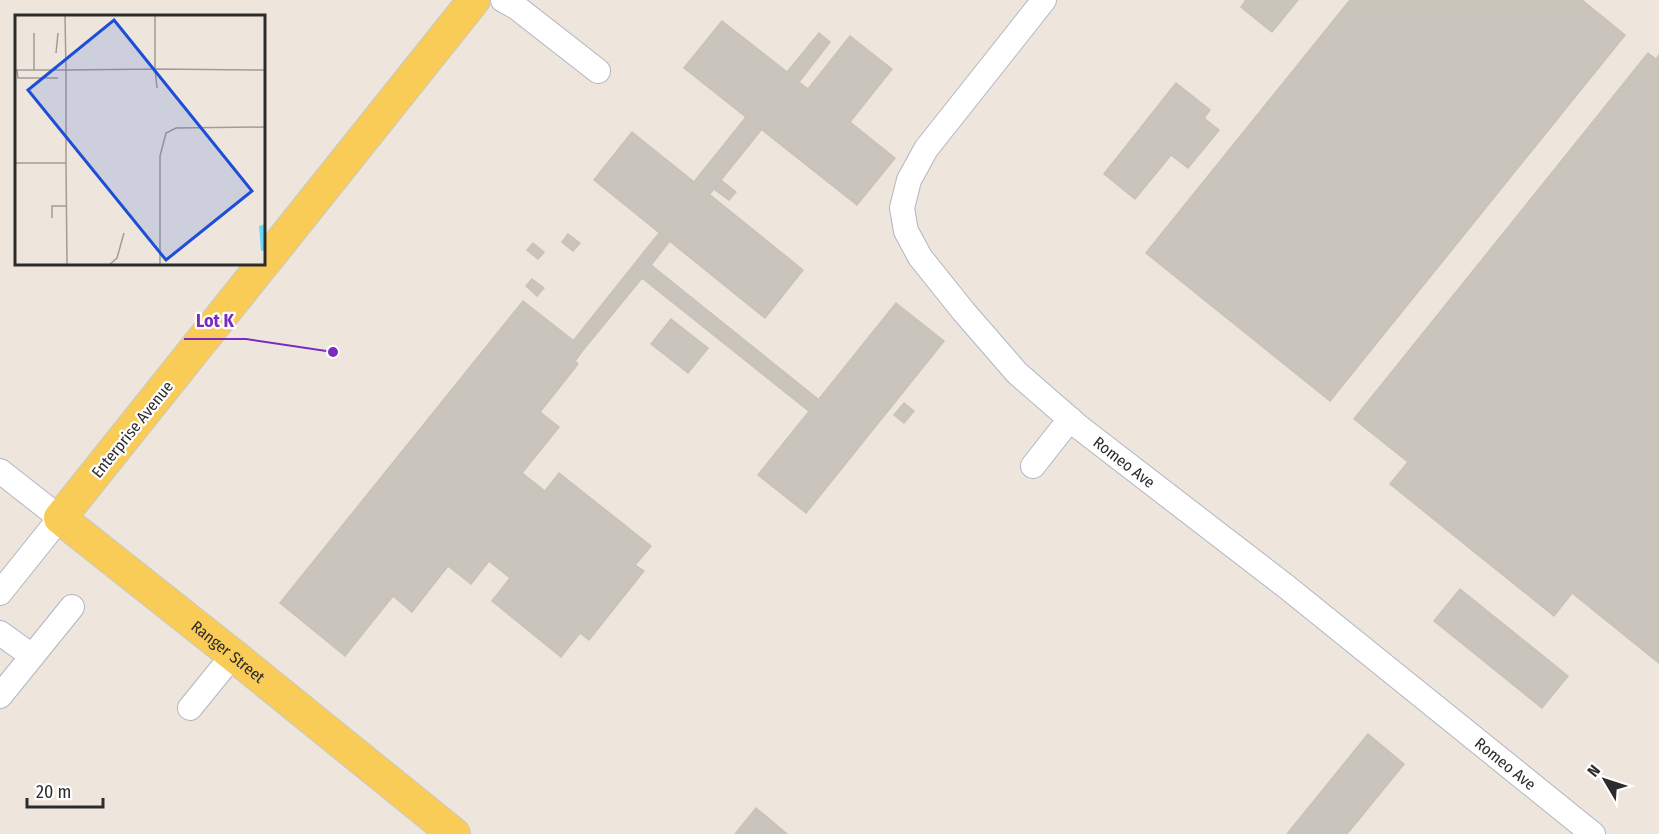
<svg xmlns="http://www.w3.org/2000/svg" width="1659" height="834" font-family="'Fira Sans Condensed',sans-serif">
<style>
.building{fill:#c9c4bc;stroke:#cac2b7;stroke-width:1.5}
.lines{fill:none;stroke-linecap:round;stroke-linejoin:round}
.minor-casing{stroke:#b1b5c0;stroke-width:26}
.major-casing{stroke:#c8c8c8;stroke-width:34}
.minor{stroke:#fff;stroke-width:24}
.major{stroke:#f9cc57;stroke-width:32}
.labels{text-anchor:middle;stroke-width:4.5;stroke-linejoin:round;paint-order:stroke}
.street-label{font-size:16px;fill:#2c2c2c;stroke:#fff}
.inset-road{fill:none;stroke:#a09c96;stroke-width:1.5}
.view{fill:#1d4ed8;fill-opacity:0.15;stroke:#1d4ed8;stroke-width:3}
.inset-edge{fill:none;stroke:#2c2c2c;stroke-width:3}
.leader{fill:none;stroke:#7b2cbf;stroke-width:2}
.callout-dot{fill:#7b2cbf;stroke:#fff;stroke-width:2}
.callout-label{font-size:18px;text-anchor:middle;font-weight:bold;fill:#7b2cbf;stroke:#fff;stroke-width:4.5;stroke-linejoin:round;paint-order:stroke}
</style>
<rect width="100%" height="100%" fill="#eee6dd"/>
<!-- building -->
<g class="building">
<polygon points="1246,0 1298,0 1272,32 1241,7"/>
<polygon points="1350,0 1582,0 1625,35 1330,401 1146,253"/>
<polygon points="722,21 787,72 819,33 830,42 799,82 808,89 850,36 892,69 850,122 895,158 857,205 684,68"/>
<polygon points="1648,53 1656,59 1659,55 1659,663 1572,593 1554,616 1390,484 1408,462 1354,419"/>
<polygon points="1176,83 1210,110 1204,118 1219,130 1188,168 1171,155 1135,199 1104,174"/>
<polygon points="746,117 761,130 709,195 694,182"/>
<polygon points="632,132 803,270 765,318 594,180"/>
<polygon points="721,180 736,192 729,200 714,189"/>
<polygon points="659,233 669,242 651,265 819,400 810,412 642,278 584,349 573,341"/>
<polygon points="568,234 580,243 573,251 562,242"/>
<polygon points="533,243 544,252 538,259 527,250"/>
<polygon points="532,279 544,288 537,296 526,286"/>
<polygon points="523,301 584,349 575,361 578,364 540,412 559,427 522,473 545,491 559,473 651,546 635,565 644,571 589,640 580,633 561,657 492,601 510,578 489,561 471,584 448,566 412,612 393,596 345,656 280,603"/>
<polygon points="896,303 944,341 806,513 758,475"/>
<polygon points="671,319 708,348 688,373 651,344"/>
<polygon points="904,403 914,411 904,423 894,415"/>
<polygon points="1460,589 1568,676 1542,708 1434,621"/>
<polygon points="1368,734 1404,764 1347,834 1287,834"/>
<polygon points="756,808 787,834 735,834"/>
</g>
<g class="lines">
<defs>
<g id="minor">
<polyline points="503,0 516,7 598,71"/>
<path id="s1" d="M1044 0 926 149 909 180 902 208 906 231 920 257 964 312 1017 373 1079 427 1288 588 1593 834"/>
<polyline points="1033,466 1070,419"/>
<polyline points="0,471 60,518 0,593"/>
<polyline points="0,633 32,656"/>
<polyline points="0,696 72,607"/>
<polyline points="190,708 233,655"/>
</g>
<g id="major">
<polyline points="264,263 474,0"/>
<path id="s2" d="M263 264 60 518 233 655 454 834"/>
</g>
</defs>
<!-- minor casing -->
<use href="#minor" class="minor-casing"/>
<!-- major casing -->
<use href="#major" class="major-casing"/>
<!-- minor -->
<use href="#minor" class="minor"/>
<!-- major -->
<use href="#major" class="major"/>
</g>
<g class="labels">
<!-- street labels -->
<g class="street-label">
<text transform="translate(132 429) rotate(-51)" y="6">Enterprise Avenue</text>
<text dy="6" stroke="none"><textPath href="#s1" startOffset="598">Romeo Ave</textPath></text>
<text dy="6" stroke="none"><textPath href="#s2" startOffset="540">Ranger Street</textPath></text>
<text dy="6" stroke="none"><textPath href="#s1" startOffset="1084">Romeo Ave</textPath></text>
</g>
</g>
<!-- overview -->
<g transform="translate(15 15)">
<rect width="250" height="250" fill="#eee6dd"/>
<path d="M250 209V235L246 236 244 211Z" fill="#6ad8f6"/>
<path class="inset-road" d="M41 38 43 18M0 55H51L50 1M2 55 3 63H43M19 55V18M142 73 140 54 251 55M0 148H51V55L140 54V1M51 148 52 250M37 203V191H52M94 250 102 243 109 218M145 250V141L151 118 161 113 251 112"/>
<path class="view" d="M99 5 237 176 151 245 13 75Z"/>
<rect width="250" height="250" class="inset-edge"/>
</g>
<!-- callouts -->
<path class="leader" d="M333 352L246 339H184"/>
<circle class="callout-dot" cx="333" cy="352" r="6"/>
<g class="callout-label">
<text x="215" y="327">Lot K</text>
</g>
<!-- north arrow -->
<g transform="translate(1605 780) rotate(309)" stroke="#ffffff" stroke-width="4.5" paint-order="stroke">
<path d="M0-4.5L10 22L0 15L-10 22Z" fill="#2c2c2c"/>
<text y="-9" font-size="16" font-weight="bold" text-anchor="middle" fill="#2c2c2c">N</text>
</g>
<!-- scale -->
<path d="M27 798v9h76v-9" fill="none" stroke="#2c2c2c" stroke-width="3"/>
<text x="36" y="798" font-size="18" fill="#2c2c2c" stroke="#ffffff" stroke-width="4.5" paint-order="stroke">20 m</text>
</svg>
